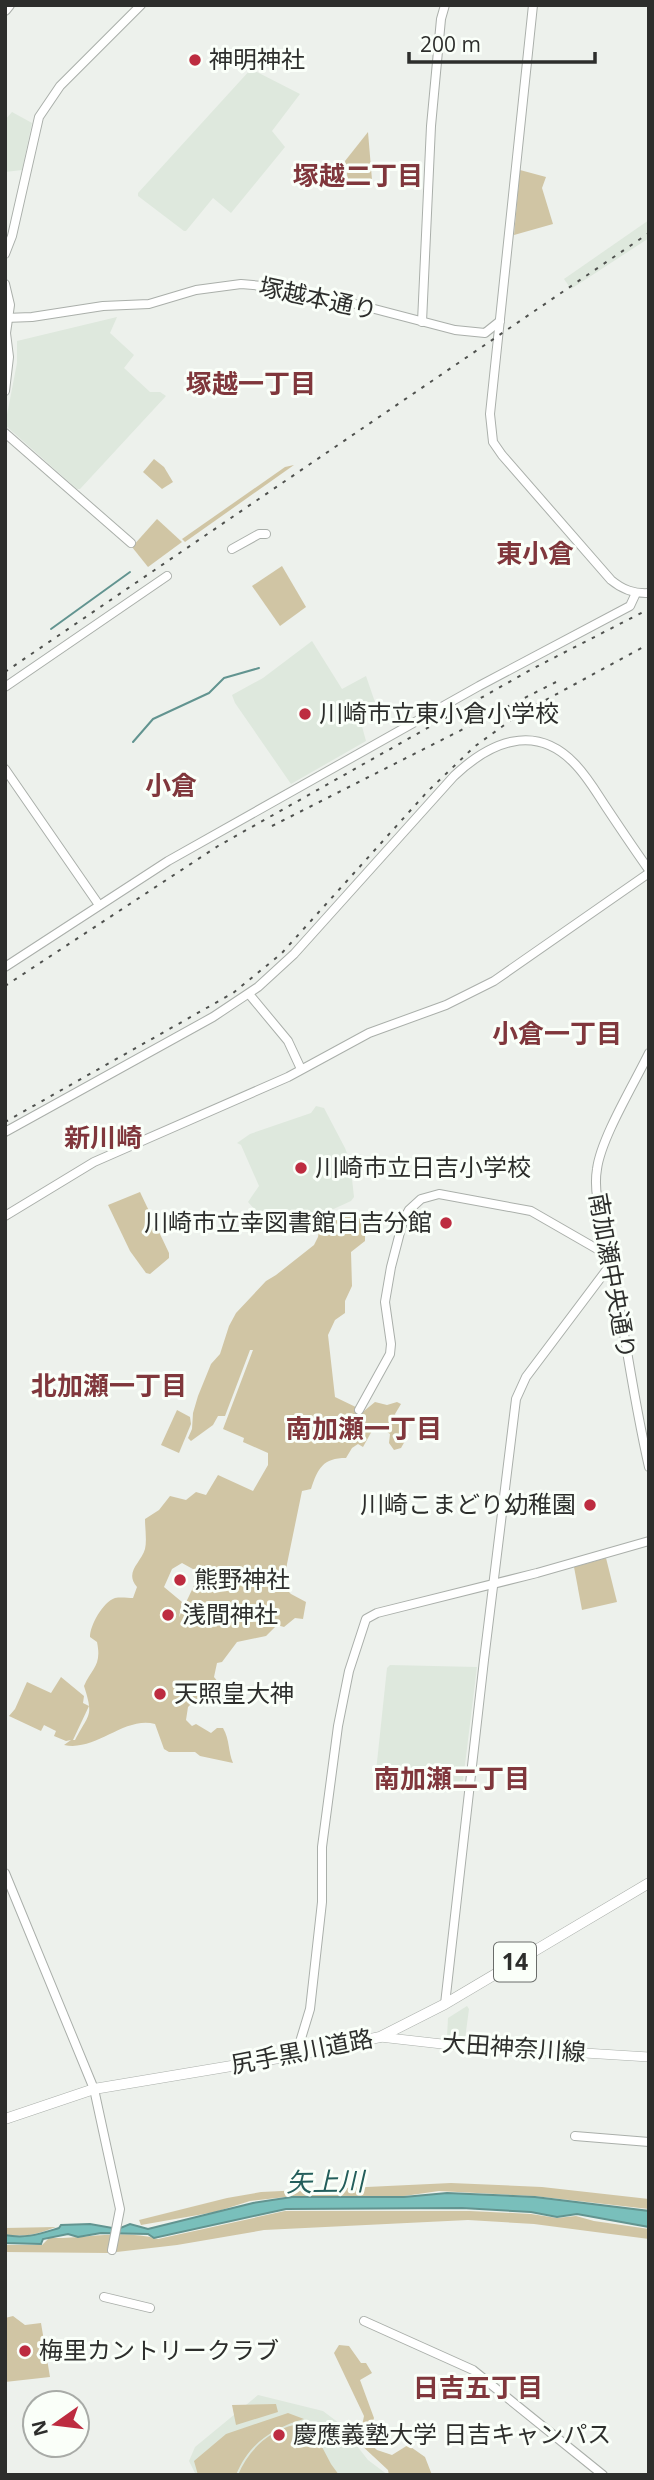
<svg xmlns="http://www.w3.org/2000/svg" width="654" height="2480" font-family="'Open Sans','Noto Sans JP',sans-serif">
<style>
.built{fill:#dee8dd}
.green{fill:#d0c5a4;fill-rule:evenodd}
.water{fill:#79bfbb;stroke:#629490;stroke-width:2}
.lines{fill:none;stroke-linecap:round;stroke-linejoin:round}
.stream{stroke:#629490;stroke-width:2}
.tertiary-casing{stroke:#aaafaa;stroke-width:10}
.secondary-casing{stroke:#aaafaa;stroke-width:10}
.primary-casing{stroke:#aaafaa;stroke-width:11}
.trunk-casing{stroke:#aaafaa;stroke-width:12}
.tertiary{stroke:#fff;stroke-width:8}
.secondary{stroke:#fff;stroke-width:9}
.primary{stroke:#fff;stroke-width:10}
.trunk{stroke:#fff;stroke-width:10}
.rail{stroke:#4f514e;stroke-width:2;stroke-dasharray:3.5 7;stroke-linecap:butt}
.poi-dot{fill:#bd2c40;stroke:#fafff9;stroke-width:2.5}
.labels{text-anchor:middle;stroke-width:6;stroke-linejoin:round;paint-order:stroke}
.shield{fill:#fafff9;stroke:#6a6d6a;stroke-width:2}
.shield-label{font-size:23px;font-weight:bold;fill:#2d2e2c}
.poi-label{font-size:24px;fill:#2d2e2c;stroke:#fafff9;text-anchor:start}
.street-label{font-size:24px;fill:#2d2e2c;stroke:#fafff9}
.neighbourhood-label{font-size:26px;font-weight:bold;fill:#80373c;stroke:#fafff9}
.water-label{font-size:26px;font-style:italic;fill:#235e5b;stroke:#fafff9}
</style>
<rect width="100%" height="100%" fill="#edf1ec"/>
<!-- built -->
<g class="built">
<polygon points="251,69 300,94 272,131 285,147 231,213 213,198 186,231 184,231 138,196 138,193"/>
<polygon points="12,112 32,123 22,170 5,172 5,120"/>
<polygon points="649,220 649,238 571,289 564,279"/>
<polygon points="117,317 110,333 134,355 124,368 150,392 160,392 166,396 80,489 77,489 5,425 17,363 17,341"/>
<polygon points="312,641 342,689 366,676 377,708 360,719 366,741 291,784 235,703 232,695 263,678"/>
<polygon points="316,1106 324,1108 345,1148 350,1161 354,1197 351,1201 277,1235 248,1202 259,1186 241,1145 237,1143 250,1134 311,1113"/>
<polygon points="390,1665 477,1667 463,1781 460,1783 375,1781 387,1668"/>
<polygon points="467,2006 469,2009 465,2039 447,2037 448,2018"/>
<polygon points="258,2395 323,2411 339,2423 368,2460 388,2475 196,2475 189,2461 195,2447"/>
</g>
<!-- green -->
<g class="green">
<polygon points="368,132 372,180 348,181 345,161"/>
<polygon points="520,170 546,177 542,188 553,224 514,235"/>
<polygon points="154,459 164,467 173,482 162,489 143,472"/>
<polygon points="294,465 185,542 182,539 285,467"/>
<polygon points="157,519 182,542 148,567 132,547"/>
<polygon points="282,566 306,607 280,626 252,586"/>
<polygon points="140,1192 169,1253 169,1258 150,1274 146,1273 130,1251 108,1205"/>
<path d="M357 1210 365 1231V1241L351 1252 352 1286 345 1301V1313L335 1320 328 1335 335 1397 364 1411 375 1402 387 1405 397 1402 401 1404 395 1414 398 1422 409 1434 401 1448 394 1450 389 1443 390 1434 379 1426 373 1429 363 1447 358 1444 352 1448 346 1458C323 1458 318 1468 311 1489L302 1491 287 1564 284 1587 291 1594 306 1602 303 1619 295 1618 284 1627 277 1625 266 1636 237 1642 222 1662 217 1663 214 1677 227 1693 228 1701C216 1705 207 1699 195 1700L188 1707 186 1720 192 1726 196 1724 211 1733 217 1728H223C230 1740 228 1752 233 1763L200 1756 195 1752H169L164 1749 155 1724C124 1716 96 1752 64 1745L71 1740 66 1741 54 1736 56 1731 44 1725 41 1731 9 1716 15 1709 27 1682 51 1693 61 1677 84 1696 83 1703 89 1706 73 1740H75C89 1713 94 1717 84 1686 92 1668 102 1666 97 1642L90 1637C90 1625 103 1602 115 1598 121 1597 128 1598 133 1598L137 1587C124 1572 141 1563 145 1549 147 1540 145 1529 145 1519L159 1510 170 1496 186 1500 196 1492 206 1495 218 1475 253 1491 268 1465V1453L243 1442 244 1438 223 1429 253 1350H250L225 1416H218L213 1425 191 1441 188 1438 192 1429 193 1413 198 1396 211 1364 220 1354 229 1326 236 1313 266 1281 276 1275 314 1245 318 1237 320 1225C327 1220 348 1212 357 1210ZM182 1563 200 1573 179 1617 182 1602 164 1587 172 1569Z"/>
<polygon points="177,1410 190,1417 191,1424 179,1453 161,1445"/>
<polygon points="606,1558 617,1602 582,1610 574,1567"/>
<polygon points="451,2183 542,2187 649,2199 649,2209 534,2196 439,2191 404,2196 295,2196 250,2201 215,2212 141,2225 139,2220 227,2198 261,2192"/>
<path d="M285 2211H470L531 2214 557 2218 576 2216 594 2221 649 2229V2239L534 2224 468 2220 264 2230 177 2245 108 2253 5 2252V2245H42L49 2238C85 2239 123 2229 158 2239Z"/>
<path d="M56 2227C37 2234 25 2238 5 2234V2228Z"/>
<polygon points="13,2316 25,2325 41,2323 50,2377 5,2382 5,2318"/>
<polygon points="339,2345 349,2346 361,2363 366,2363 372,2373 360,2380 374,2418 366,2440 377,2450 392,2455 408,2445 425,2457 432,2475 389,2475 388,2470 359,2443 353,2444 349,2438 361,2431 364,2416 334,2353"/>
<polygon points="276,2404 278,2412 236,2425 232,2405"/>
<path d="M288 2413 304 2419C273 2428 249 2443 236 2475H198L194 2461 226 2434Z"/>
<path d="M294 2425 311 2426 331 2464 339 2475H238C248 2451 268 2431 294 2425Z"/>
</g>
<!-- water -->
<path class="water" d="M447 2193 535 2197 649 2211V2227L577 2214 557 2217 531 2212 462 2208 286 2209 154 2238 148 2234 101 2233 78 2237 68 2234 43 2239 41 2244 5 2243V2235C26 2239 39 2234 59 2228L61 2225 90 2224 118 2229 130 2224 148 2229 253 2203 292 2197H404Z"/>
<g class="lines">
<!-- stream -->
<g class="stream">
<polyline points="51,629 130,572"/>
<polyline points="133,742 153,719 209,693 224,678 259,668"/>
</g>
<defs>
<g id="tertiary">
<path d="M533 5 490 414 493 442 502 455 611 580C623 590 634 594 649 593"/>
<polyline points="5,254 12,236 39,117 60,86 141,5"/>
<polyline points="5,284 10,305 6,333 9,357 5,391"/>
<polyline points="5,318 32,317 103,306 149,304 196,290 241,284 286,288 344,301 455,330 485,333 500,321"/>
<polyline points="422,322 431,126 441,19 445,5"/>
<polyline points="5,433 131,543"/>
<polyline points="232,549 259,534 266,534"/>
<polyline points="5,687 167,576"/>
<polyline points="5,769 99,905"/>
<polyline points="5,967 168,861 479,686 630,606 636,593"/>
<polyline points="249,994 288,1041 301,1069"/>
<path d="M649 1053C634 1084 601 1138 597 1169 592 1198 606 1230 611 1258 624 1328 633 1398 649 1467"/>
<path d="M5 1132 213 1017 258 987 294 954 454 776C489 743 534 722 574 763 587 776 596 792 606 807 620 828 634 849 649 870"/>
<polyline points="5,1216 94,1162 288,1077 369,1033 446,1005 494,981 649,873"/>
<polyline points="359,1410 390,1354 391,1344 385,1302 391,1267 403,1221 409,1210 421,1199 439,1194 531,1211 611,1257 608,1268 526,1377 516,1399 484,1660 445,2004"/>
<polyline points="5,1873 94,2089 120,2209 112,2250"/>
<polyline points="296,2055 310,2009 322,1902 322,1847 338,1726 349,1671 366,1619 377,1613 537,1573 649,1541"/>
<polyline points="575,2136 649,2142"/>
<polyline points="104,2297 150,2308"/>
<polyline points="364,2321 473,2370 603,2475"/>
</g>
<polyline id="secondary" points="380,2037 442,2044 649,2057"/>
<polyline id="primary" points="5,2119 94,2089 291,2056 380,2037 445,2004 649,1883"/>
<polyline id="trunk" points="5,10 9,5"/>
</defs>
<!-- tertiary casing -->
<use href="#tertiary" class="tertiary-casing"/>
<!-- secondary casing -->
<use href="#secondary" class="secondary-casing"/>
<!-- primary casing -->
<use href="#primary" class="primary-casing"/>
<!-- trunk casing -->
<use href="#trunk" class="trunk-casing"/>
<!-- tertiary -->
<use href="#tertiary" class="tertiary"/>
<!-- secondary -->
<use href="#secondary" class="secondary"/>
<!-- primary -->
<use href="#primary" class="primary"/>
<!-- trunk -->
<use href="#trunk" class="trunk"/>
<!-- rail -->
<g class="rail">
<polyline points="5,672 649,233"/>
<polyline points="272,826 556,682"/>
<polyline points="5,986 218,846 534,668 649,609"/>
<polyline points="5,1122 233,993 281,954 428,791 474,747 518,715 649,644"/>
</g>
</g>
<!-- markers -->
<g class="poi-dot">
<circle cx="195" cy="60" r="7"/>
<circle cx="305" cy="714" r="7"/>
<circle cx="301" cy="1168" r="7"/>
<circle cx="446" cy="1223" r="7"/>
<circle cx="590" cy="1505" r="7"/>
<circle cx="180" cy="1580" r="7"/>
<circle cx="168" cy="1615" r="7"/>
<circle cx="160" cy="1694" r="7"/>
<circle cx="25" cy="2351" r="7"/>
<circle cx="279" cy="2435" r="7"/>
</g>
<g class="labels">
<!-- shield labels -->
<rect class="shield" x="494" y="1942.5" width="42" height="39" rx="5"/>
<g class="shield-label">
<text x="515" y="1970">14</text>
</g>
<!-- poi labels -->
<g class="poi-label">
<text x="209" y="68">神明神社</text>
<text x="319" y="722">川崎市立東小倉小学校</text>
<text x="315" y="1176">川崎市立日吉小学校</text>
<text x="432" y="1231" text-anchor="end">川崎市立幸図書館日吉分館</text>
<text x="576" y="1513" text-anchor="end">川崎こまどり幼稚園</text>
<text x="194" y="1588">熊野神社</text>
<text x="182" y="1623">浅間神社</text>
<text x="174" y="1702">天照皇大神</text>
<text x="39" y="2359">梅里カントリークラブ</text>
<text x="293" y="2443">慶應義塾大学 日吉キャンパス</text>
</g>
<!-- street labels -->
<g class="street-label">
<text transform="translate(318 299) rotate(12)" y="8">塚越本通り</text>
<text transform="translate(612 1276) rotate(80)" y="8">南加瀬中央通り</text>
<text transform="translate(514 2048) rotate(4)" y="8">大田神奈川線</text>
<text transform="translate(302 2052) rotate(-11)" y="8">尻手黒川道路</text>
</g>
<!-- neighbourhood labels -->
<g class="neighbourhood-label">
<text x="358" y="185">塚越二丁目</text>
<text x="251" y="393">塚越一丁目</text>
<text x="535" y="563">東小倉</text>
<text x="171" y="795">小倉</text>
<text x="557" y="1043">小倉一丁目</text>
<text x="103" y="1147">新川崎</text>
<text x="109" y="1395">北加瀬一丁目</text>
<text x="364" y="1438">南加瀬一丁目</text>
<text x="452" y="1788">南加瀬二丁目</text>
<text x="478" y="2397">日吉五丁目</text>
</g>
<!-- water labels -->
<g class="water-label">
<text transform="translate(325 2182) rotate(-1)" y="9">矢上川</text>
</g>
</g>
<!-- border -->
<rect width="654" height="2480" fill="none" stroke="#2d2e2c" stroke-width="14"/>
<!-- north arrow -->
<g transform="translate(56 2424) rotate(256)"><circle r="33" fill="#fafff9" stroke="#a8aba7" stroke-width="2"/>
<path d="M0-5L12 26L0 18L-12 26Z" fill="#bd2c40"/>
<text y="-10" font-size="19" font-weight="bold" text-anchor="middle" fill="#2d2e2c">N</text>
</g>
<!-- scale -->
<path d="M409 52v10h186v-10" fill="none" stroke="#2d2e2c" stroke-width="3.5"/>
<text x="420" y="52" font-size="21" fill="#2d2e2c" stroke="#fafff9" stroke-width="5" paint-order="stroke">200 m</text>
</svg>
